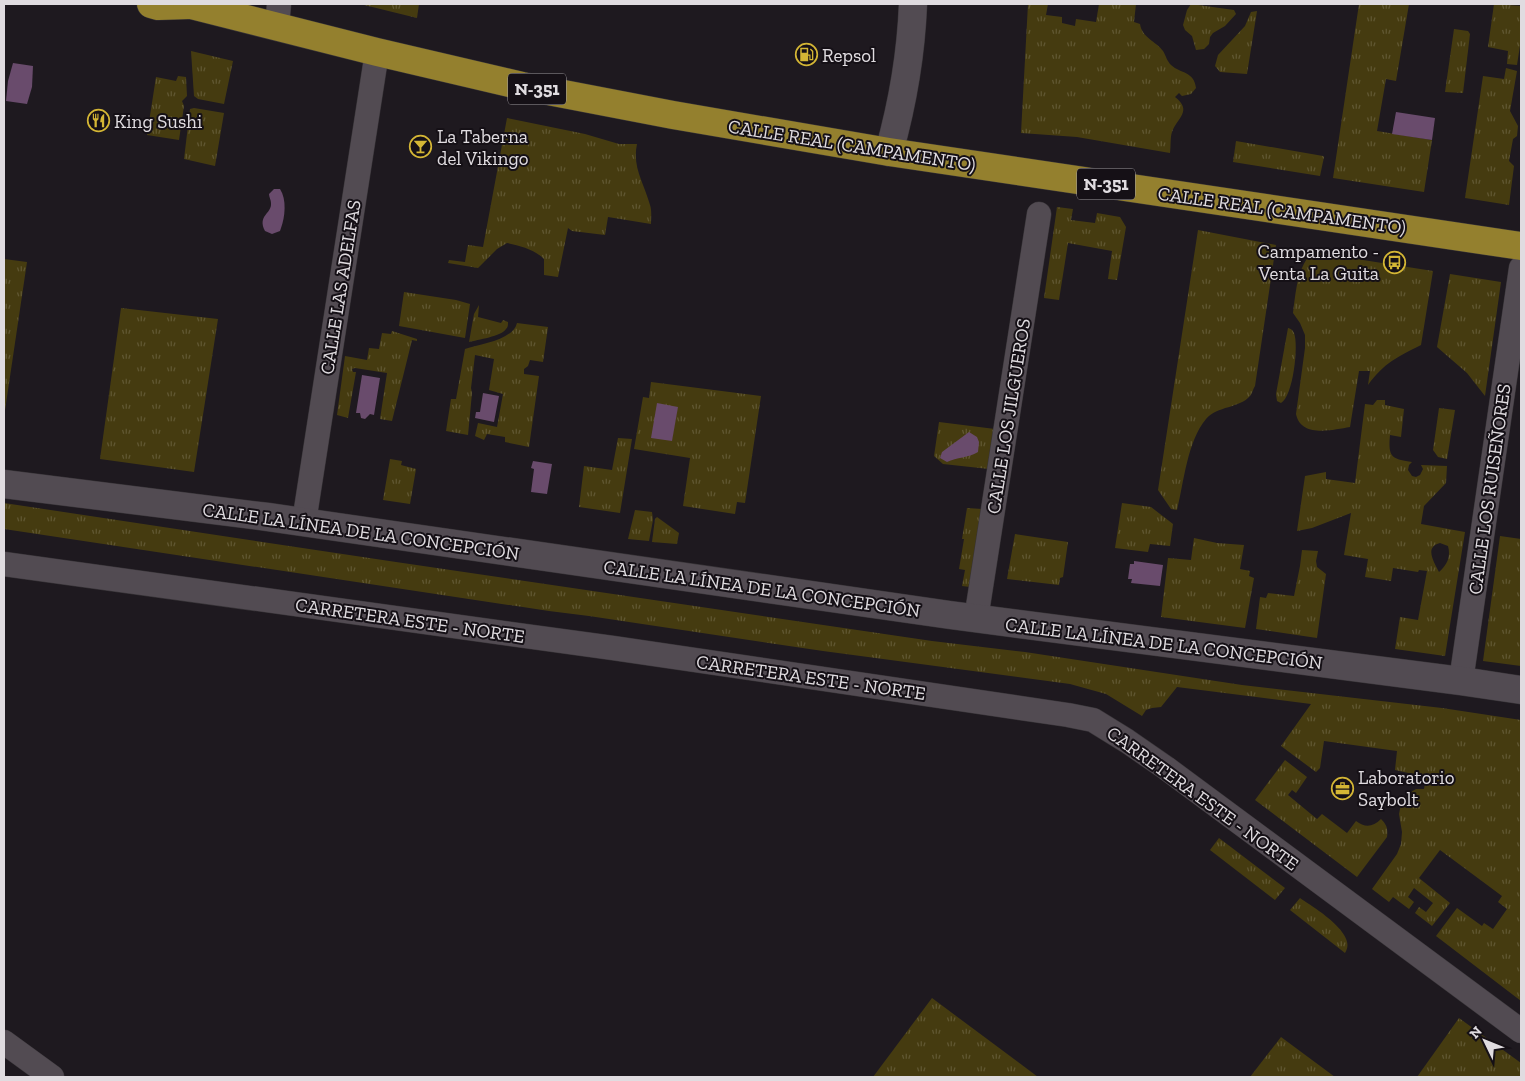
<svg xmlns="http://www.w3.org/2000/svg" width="1525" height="1081" font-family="'Zilla Slab',serif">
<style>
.grass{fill:url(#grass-tufts);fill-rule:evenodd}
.water{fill:#694b6c}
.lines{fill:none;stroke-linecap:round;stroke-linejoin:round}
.street-casing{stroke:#383438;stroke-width:25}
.secondary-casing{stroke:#383438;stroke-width:29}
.highway-casing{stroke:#383438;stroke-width:29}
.street{stroke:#524b52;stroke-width:24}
.secondary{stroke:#524b52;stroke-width:28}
.highway{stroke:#94802e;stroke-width:28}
.labels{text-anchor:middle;stroke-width:4;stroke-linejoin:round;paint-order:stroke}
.shield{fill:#151016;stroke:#a39fa3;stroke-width:1}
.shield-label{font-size:18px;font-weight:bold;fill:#e0dce0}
.poi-label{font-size:19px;fill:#e0dce0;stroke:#151016;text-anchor:start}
.street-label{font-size:19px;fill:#e0dce0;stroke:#151016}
</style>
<defs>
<pattern id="grass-tufts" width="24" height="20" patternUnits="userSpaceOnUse" patternTransform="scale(1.25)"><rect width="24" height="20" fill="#453b10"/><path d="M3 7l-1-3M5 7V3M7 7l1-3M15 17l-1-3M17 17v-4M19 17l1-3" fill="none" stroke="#605732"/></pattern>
</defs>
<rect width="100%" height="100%" fill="#1e191f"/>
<!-- grass -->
<g class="grass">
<polygon points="360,4 419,4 417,18"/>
<path d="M1028 4H1048L1046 15 1062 17V23L1075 26 1076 19 1096 22 1099 4H1136L1134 22 1140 24C1142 38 1156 41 1163 51 1166 56 1167 61 1171 65 1181 74 1194 71 1196 88L1191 94 1182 96 1179 93 1175 97C1193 111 1177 118 1172 132 1170 138 1171 146 1170 153L1077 137 1021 133Z"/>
<polygon points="1191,4 1234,10 1236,14 1225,26 1213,33 1210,37 1209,44 1204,49 1196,50 1192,36 1185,30 1183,25 1187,10"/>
<polygon points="1359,4 1409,4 1396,81 1386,79 1377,131 1432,140 1424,192 1333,178"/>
<polygon points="1494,4 1521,6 1521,39 1517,65 1507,64 1508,51 1488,47"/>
<polygon points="1257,11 1247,74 1220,72 1215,66 1218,55 1245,26 1251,12"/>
<polygon points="1454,29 1468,31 1470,34 1463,93 1445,92"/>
<polygon points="191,51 233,61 224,104 198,99 194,96"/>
<polygon points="1506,68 1517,71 1510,111 1518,126 1517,136 1513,139 1509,161 1514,166 1509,205 1465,198 1483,76 1504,79"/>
<polygon points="178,76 186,77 187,96 182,101 184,106 179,140 147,135 156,77 176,81"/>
<polygon points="194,108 224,113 215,166 184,159 190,109"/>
<path d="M507 118 585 134 619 144H637C632 167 644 183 650 205 652 211 651 218 651 224L608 217 605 235 572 231 568 228 558 277 544 275V259C534 249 520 246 507 243L497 249 478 268 448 263 449 260 465 262 468 245 483 247Z"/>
<polygon points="1236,141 1323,156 1324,157 1320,176 1233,162"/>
<polygon points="1057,207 1073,209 1071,220 1095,223 1097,213 1120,217 1126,227 1117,280 1108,279 1112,251 1068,243 1059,300 1044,298"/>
<path d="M1198 230 1276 245 1255 386C1253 389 1252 394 1250 396 1240 408 1217 406 1206 419 1187 442 1184 482 1177 510L1171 509 1158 490Z"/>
<path d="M1312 252 1433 271 1421 345C1397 357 1384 363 1368 385L1370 371H1359L1350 427C1332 430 1301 438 1296 414L1305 348V335L1300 323 1293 313C1296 291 1297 269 1312 252Z"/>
<polygon points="4,259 27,262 4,417"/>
<polygon points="1450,274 1501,282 1485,396 1467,373 1437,347"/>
<polygon points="404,292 456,300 470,304 465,338 399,326"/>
<path d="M479 305 478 317 501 323 503 320 508 322C508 325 508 327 506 329 502 336 477 340 469 342L474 314Z"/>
<polygon points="121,308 218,319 194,472 100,459"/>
<path d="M517 323 548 327 543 362 530 360 528 366 524 369V374L539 376 529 447 505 442V437L487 434 484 440 475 436 478 423 497 427 503 394 489 390 494 359 475 355 471 388 472 393 468 435 446 431 451 399H456L465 349C481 344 513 340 517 323Z"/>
<path d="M1288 328C1291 329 1292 329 1294 333 1299 345 1293 397 1281 403L1277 401 1276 394Z"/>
<polygon points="392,331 417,339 417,341 412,340 392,421 380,419 387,373 355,368 352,369 353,372 356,372 348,418 337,415 345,356 367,360 369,348 379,349 382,333 391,334"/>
<polygon points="651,382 761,396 745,503 737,502 735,514 683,506 690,458 634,449 643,397 649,398"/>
<path d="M1377 400H1385V405L1404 409 1401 437 1390 435C1388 457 1391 459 1412 462L1409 465 1408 470 1412 476 1416 477 1420 475 1423 469 1421 465 1447 466 1446 483 1424 506 1421 524 1465 532 1445 656 1395 649 1400 617 1418 620 1427 571 1419 570 1418 572 1393 568 1391 581 1365 577 1368 559 1344 555 1351 513 1312 528 1297 531 1305 476 1326 472V479L1355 483 1365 404 1373 405ZM1440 543 1448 546C1451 557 1447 565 1439 572 1434 562 1424 547 1440 543Z"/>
<polygon points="1439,408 1455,410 1447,459 1438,457 1433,450"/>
<polygon points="939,422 995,429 989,469 943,464 934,456"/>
<polygon points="618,438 632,439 620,513 579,507 584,466 612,470"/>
<polygon points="390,459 402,461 401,465 416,469 410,504 383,500"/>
<polygon points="4,503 396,562 932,641 1025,652 1242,685 1442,708 1521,720 1521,1001 1436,936 1457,908 1482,926 1484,923 1493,929 1507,909 1498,902 1502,896 1440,850 1419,878 1450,903 1432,926 1415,913 1419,907 1426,912 1433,903 1414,888 1408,897 1414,902 1409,909 1393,897 1389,902 1372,889 1397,854 1401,844 1402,832 1399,814 1401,804 1411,792 1416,789 1424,789 1426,777 1395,770 1397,751 1324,741 1320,768 1316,772 1281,746 1311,704 1177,687 1161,707 1152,708 1146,710 1142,716 1106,694 1070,684 823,651 589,616 549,611 4,529"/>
<polygon points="1122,503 1151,507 1173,524 1170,546 1150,544 1148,552 1115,548"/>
<polygon points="967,508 982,509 970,587 962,586 965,570 959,569 964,539 962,539"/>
<polygon points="635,510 652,512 653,520 649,541 628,539"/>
<polygon points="657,517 679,533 677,544 652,542 655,519"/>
<polygon points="1015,534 1068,542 1063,577 1060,578 1059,585 1007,579"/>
<polygon points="1500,536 1521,539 1521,666 1483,661"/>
<polygon points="1194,538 1217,543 1244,545 1240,569 1250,571 1249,576 1254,578 1245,628 1161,617 1168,558 1191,560"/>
<polygon points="1302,550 1318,551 1316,561 1317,567 1326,574 1317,638 1256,629 1260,597 1266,598 1268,593 1294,596 1300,566"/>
<path d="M1285 760 1307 777 1296 793 1292 790 1288 795 1317 819 1322 814 1347 833 1356 821C1365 828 1373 827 1381 819 1387 825 1388 829 1387 837L1357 877 1255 800Z"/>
<polygon points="1219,838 1285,888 1275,900 1210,850"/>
<path d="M1300 898C1313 907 1359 934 1345 953L1290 910Z"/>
<polygon points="932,998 1038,1077 873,1077"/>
<polygon points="1459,1018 1521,1063 1521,1077 1417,1077"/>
<polygon points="1281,1037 1335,1077 1250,1077"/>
</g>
<!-- water -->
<g class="water">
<polygon points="13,63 33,66 32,87 27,104 6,101 8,81"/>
<polygon points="1396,112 1435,118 1432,140 1392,134"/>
<path d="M274 189H280C287 199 285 218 281 228L280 231 272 234 265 231C257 215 272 214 271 203 271 200 269 197 269 194Z"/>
<polygon points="362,375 380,378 374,415 370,414 365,419 361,418 360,413 356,413"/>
<polygon points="483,393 499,396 494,422 475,418 476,412 480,412"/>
<polygon points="657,403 678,407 672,441 651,438"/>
<path d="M969 432 977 437 979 442 978 452C968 458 957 457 947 462L940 458 942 452Z"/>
<polygon points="533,461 552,464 547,494 531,492 534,469 531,468"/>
<polygon points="1134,561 1163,565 1160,586 1131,583 1132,579 1128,579 1130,564 1134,564"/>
</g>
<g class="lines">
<defs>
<g id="street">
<polyline points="277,27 279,4"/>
<polyline points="304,522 377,52"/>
<polyline points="4,564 613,648 1068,715 1093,720 1127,741 1166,768 1521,1031"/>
<polyline points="976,619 1039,214"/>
<polyline points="1461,681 1521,268"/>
<polyline points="4,1042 52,1077"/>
</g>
<g id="secondary">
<path d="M889 152C903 102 911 55 913 4"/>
<polyline points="4,484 268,517 950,615 1461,681 1521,690"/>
</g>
<g id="highway">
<polyline points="151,4 158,6 190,5"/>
<polyline points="187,4 377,52 522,86 673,115 889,152 1521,246"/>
</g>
</defs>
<!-- street casing -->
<use href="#street" class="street-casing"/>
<!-- secondary casing -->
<use href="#secondary" class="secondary-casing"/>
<!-- highway casing -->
<use href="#highway" class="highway-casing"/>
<!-- street -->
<use href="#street" class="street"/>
<!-- secondary -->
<use href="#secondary" class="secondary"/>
<!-- highway -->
<use href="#highway" class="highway"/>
</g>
<!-- icons -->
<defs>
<symbol id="fuel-ring" viewBox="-11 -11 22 22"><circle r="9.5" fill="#151016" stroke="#d4b635" stroke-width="1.5"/><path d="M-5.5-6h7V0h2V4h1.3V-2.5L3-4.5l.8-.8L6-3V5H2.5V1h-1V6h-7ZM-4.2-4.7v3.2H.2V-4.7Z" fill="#d4b635"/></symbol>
<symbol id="restaurant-ring" viewBox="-11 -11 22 22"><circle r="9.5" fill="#151016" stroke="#d4b635" stroke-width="1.5"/><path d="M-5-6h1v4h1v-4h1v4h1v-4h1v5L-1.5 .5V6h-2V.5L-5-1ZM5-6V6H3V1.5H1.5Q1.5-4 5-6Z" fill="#d4b635"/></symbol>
<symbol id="bar-ring" viewBox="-11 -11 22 22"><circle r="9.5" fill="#151016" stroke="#d4b635" stroke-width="1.5"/><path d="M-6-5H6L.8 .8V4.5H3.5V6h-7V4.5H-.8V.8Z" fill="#d4b635"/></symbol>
<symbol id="bus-ring" viewBox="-11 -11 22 22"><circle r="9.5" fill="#151016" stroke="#d4b635" stroke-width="1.5"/><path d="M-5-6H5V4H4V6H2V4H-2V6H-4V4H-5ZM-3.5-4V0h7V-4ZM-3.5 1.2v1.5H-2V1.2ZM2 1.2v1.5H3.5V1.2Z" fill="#d4b635"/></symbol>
<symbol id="office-ring" viewBox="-11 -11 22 22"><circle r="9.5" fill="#151016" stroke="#d4b635" stroke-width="1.5"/><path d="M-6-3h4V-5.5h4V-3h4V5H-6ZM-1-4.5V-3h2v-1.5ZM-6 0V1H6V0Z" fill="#d4b635"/></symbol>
</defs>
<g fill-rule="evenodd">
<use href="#fuel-ring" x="794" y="42" width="25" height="25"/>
<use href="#restaurant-ring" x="86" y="108" width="25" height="25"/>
<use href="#bar-ring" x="408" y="134" width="25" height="25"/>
<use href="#bus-ring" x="1382" y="250" width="25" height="25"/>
<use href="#office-ring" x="1330" y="776" width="25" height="25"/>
</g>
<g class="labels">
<!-- shield labels -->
<g class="shield">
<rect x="508" y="73.5" width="58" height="31" rx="4"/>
<rect x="1077" y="168.5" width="58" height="31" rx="4"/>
</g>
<g class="shield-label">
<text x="537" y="95">N-351</text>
<text x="1106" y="190">N-351</text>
</g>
<!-- poi labels -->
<g class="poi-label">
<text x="822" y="62">Repsol</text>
<text x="114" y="128">King Sushi</text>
<text x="437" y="143">La Taberna<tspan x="437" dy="22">del Vikingo</tspan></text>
<text x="1379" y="258" text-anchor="end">Campamento -<tspan x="1379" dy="22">Venta La Guita</tspan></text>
<text x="1358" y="784">Laboratorio<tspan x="1358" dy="22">Saybolt</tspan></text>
</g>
<!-- street labels -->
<g class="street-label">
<text transform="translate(852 145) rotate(9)" y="7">CALLE REAL (CAMPAMENTO)</text>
<text transform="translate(1282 210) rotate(8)" y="7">CALLE REAL (CAMPAMENTO)</text>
<text transform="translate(340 287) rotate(-81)" y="7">CALLE LAS ADELFAS</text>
<text transform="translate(1008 416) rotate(-81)" y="7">CALLE LOS JILGUEROS</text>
<text transform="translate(1489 489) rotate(-82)" y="7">CALLE LOS RUISEÑORES</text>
<text transform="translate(361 531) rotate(8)" y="7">CALLE LA LÍNEA DE LA CONCEPCIÓN</text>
<text transform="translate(762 588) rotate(8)" y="7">CALLE LA LÍNEA DE LA CONCEPCIÓN</text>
<text transform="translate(410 620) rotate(8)" y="7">CARRETERA ESTE - NORTE</text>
<text transform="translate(1164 643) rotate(7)" y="7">CALLE LA LÍNEA DE LA CONCEPCIÓN</text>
<text transform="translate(811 677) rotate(8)" y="7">CARRETERA ESTE - NORTE</text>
<text transform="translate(1203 798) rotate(36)" y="7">CARRETERA ESTE - NORTE</text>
</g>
</g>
<!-- border -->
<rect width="1525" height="1081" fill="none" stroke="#e0dce0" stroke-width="10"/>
<!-- north arrow -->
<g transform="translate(1485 1041) rotate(313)" stroke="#151016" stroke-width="4" paint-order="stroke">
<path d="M0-4L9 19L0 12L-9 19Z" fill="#e0dce0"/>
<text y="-8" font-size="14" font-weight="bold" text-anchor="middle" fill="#e0dce0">N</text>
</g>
</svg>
